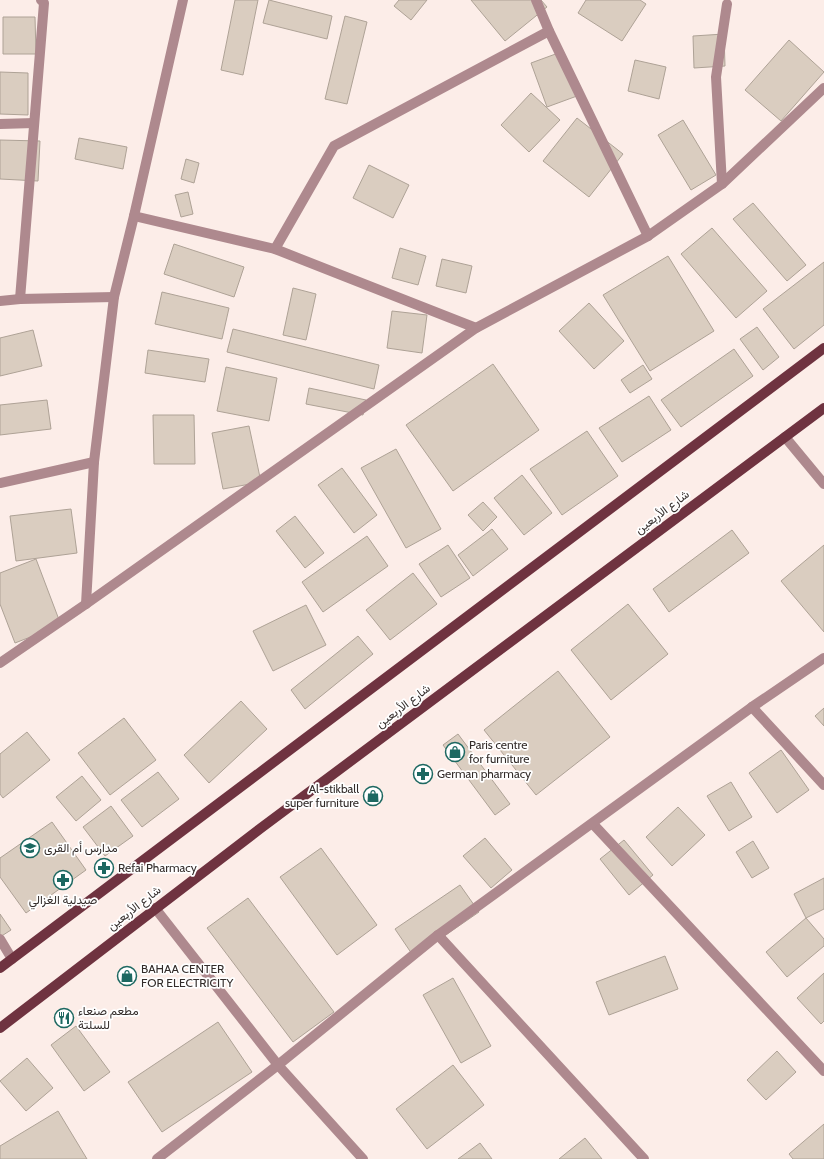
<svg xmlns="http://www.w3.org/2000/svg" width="824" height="1159" font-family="Cabin,Vazirmatn,sans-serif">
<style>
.building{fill:#dacdc0;stroke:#aea296}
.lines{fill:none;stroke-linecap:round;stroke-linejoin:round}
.minor{stroke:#ae898e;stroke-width:10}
.major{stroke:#6f3340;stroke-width:10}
.labels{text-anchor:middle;stroke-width:3.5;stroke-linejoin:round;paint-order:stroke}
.street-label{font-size:12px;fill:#332c2a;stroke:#fff}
.poi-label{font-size:12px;fill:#332c2a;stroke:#fff;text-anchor:start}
</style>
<rect width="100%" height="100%" fill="#fcede8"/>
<!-- building -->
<g class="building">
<polygon points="235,0 258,0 243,75 221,70"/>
<polygon points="269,0 332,16 327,39 263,23"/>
<polygon points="399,0 427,0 411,20 394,6"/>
<polygon points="471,0 541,0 547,7 505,41"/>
<polygon points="586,0 640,0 646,4 622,41 578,13"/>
<polygon points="345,16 367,22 347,104 325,99"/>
<polygon points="3,17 35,17 36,54 3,54"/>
<polygon points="724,34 725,66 694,68 693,36"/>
<polygon points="789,40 824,72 781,121 745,90"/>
<polygon points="561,52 577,96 547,107 531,63"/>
<polygon points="635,60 666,67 659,99 628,91"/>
<polygon points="0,72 28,73 28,115 0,114"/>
<polygon points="531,93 560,120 529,152 501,125"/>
<polygon points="577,118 623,154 589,197 543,161"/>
<polygon points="683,120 716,175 691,190 658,135"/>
<polygon points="79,138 127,147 123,169 75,159"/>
<polygon points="0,140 40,141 38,181 0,179"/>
<polygon points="186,159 199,163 194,183 181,179"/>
<polygon points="369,165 409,185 393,218 353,198"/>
<polygon points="188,192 193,214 181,217 175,195"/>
<polygon points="753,203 806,265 787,281 733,219"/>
<polygon points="712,228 767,291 736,318 681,254"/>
<polygon points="174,244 244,267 234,297 164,274"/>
<polygon points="400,248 426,256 418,285 392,278"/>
<polygon points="668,256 714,331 650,371 603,295"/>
<polygon points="442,259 472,266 466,293 436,286"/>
<polygon points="824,262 824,325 794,349 763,309"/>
<polygon points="293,288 316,294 306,340 283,335"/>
<polygon points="162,292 229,308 222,339 155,324"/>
<polygon points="589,303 624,341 594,369 559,331"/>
<polygon points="392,311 427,315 422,353 387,348"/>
<polygon points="757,327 779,357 763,370 740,339"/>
<polygon points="233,329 379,365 374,389 227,352"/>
<polygon points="33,330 42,366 0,376 0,338"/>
<polygon points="734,349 753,376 681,427 661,400"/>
<polygon points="148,350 209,359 205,382 145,373"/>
<polygon points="493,364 539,430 453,491 406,425"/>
<polygon points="643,365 652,379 630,393 621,380"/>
<polygon points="226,367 277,378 269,421 217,411"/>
<polygon points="309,388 366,400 363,415 306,404"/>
<polygon points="649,396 671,430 622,462 599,428"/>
<polygon points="47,400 51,429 0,435 0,405"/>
<polygon points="153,415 194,415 195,464 154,464"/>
<polygon points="249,426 261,482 223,489 212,433"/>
<polygon points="587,431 618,476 562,515 530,469"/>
<polygon points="396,449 441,529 406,548 361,468"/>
<polygon points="342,468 377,515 354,533 318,485"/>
<polygon points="522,475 552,513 524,535 494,498"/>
<polygon points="483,502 497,517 483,531 468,515"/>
<polygon points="71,509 77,553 16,561 10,516"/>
<polygon points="295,516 324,553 305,568 276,531"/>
<polygon points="492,529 508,549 473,576 458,555"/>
<polygon points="732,530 749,553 669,612 653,589"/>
<polygon points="367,536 388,566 323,612 302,582"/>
<polygon points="448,545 470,578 441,597 419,564"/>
<polygon points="824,545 824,632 781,581"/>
<polygon points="36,559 61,625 15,643 0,604 0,573"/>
<polygon points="413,573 437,604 390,640 366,610"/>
<polygon points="628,604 668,654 611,700 571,650"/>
<polygon points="306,605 326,645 273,671 253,631"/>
<polygon points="358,636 373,654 305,709 291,690"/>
<polygon points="558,671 610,737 536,795 484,730"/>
<polygon points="241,701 267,729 209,783 184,755"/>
<polygon points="824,708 824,726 815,716"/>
<polygon points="124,718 156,760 110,795 78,753"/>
<polygon points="27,732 50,760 3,798 0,794 0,754"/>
<polygon points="458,734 510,804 495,815 443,745"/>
<polygon points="781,750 809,790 777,813 749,773"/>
<polygon points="158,772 179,799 142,827 121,800"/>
<polygon points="82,776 101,800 76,821 56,797"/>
<polygon points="731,782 752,817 729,831 707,796"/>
<polygon points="111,806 133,836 105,856 83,827"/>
<polygon points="678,807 705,835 672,866 646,837"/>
<polygon points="52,822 86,870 26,913 0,877 0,858"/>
<polygon points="485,838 512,870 491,888 463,856"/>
<polygon points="624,840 653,875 629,895 600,859"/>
<polygon points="753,841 769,868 752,878 736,852"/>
<polygon points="321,848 377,925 337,955 280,877"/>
<polygon points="824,878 824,909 806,918 794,894"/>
<polygon points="460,885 479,912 414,957 395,929"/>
<polygon points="248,898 334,1012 293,1042 207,928"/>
<polygon points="0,914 11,930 0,937"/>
<polygon points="806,918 824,939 824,946 787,977 766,952"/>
<polygon points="665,956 678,989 609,1015 596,982"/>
<polygon points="824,973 824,1021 821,1024 797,998"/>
<polygon points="453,978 491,1046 461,1063 423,995"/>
<polygon points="218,1022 252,1072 162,1132 128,1082"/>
<polygon points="76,1026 110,1072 84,1091 51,1045"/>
<polygon points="777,1051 796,1072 766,1100 747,1080"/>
<polygon points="27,1058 53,1088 26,1111 0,1081"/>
<polygon points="453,1065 484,1105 427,1149 396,1109"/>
<polygon points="58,1111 87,1159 0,1159 0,1146"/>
<polygon points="824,1124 824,1159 793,1159 789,1154"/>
<polygon points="585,1138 602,1159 559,1159"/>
<polygon points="480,1143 492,1159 458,1159"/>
</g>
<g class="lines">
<!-- minor -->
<g class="minor">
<polyline points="536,0 549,31 648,236"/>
<polyline points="0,124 34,123"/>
<polyline points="722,184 716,77 727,4"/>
<polyline points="134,216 275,249 476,328"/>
<polyline points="275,249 334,146 549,31"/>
<polyline points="20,299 44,3 41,0"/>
<polyline points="0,301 20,299 114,297"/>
<polyline points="785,437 824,484"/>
<polyline points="0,483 94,462"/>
<polyline points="86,604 94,462 114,297 134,216 183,0"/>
<polyline points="0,663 86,604 476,328 648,236 722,184 824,88"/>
<polyline points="752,707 824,785"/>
<polyline points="593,824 824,1071"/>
<polyline points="155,908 278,1065 363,1159"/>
<polyline points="438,935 644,1159"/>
<polyline points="0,939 12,959"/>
<polyline points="157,1159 278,1065 438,935 752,707 824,658"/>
</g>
<!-- major -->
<g class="major">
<polyline points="0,968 824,348"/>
<polyline points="0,1028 261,828 824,408"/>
</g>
</g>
<!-- icons -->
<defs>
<symbol id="shop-ring" viewBox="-11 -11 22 22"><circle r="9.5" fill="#fff" stroke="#1d6861" stroke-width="1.5"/><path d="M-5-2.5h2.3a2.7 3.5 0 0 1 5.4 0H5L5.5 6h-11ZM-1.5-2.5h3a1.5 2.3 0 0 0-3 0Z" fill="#1d6861"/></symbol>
<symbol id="pharmacy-ring" viewBox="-11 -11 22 22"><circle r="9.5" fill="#fff" stroke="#1d6861" stroke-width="1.5"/><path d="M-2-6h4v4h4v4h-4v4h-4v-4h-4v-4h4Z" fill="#1d6861"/></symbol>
<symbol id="school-ring" viewBox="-11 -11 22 22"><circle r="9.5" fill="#fff" stroke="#1d6861" stroke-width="1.5"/><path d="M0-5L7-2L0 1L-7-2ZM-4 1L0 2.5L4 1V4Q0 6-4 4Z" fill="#1d6861"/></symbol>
<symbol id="restaurant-ring" viewBox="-11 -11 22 22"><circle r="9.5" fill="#fff" stroke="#1d6861" stroke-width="1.5"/><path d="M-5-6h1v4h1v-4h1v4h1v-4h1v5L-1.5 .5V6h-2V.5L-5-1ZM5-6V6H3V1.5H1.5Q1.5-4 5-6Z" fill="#1d6861"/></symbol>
</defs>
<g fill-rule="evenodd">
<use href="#shop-ring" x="444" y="741" width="22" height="22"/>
<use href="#pharmacy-ring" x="412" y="763" width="22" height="22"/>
<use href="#shop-ring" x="362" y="785" width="22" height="22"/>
<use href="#school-ring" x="19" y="837" width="22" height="22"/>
<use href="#pharmacy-ring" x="93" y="857" width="22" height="22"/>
<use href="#pharmacy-ring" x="52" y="869" width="22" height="22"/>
<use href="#shop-ring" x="116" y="965" width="22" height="22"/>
<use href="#restaurant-ring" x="53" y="1007" width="22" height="22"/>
</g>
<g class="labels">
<!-- street labels -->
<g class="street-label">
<text transform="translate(662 512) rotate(-37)" y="4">شارع الأربعين</text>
<text transform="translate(403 706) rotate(-37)" y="4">شارع الأربعين</text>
<text transform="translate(134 908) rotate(-38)" y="4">شارع الأربعين</text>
</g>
<!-- poi labels -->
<g class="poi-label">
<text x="469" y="749">Paris centre<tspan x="469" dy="14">for furniture</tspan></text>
<text x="437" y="778">German pharmacy</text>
<text x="359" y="793" text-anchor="end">Al-stikball<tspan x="359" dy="14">super furniture</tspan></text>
<text x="44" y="852">مدارس أم القرى</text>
<text x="118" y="872">Refai Pharmacy</text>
<text x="63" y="904" text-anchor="middle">صيدلية الغزالي</text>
<text x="141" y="973">BAHAA CENTER<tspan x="141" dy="14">FOR ELECTRICITY</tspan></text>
<text x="78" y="1015">مطعم صنعاء<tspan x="78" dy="14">للسلتة</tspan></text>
</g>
</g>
</svg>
